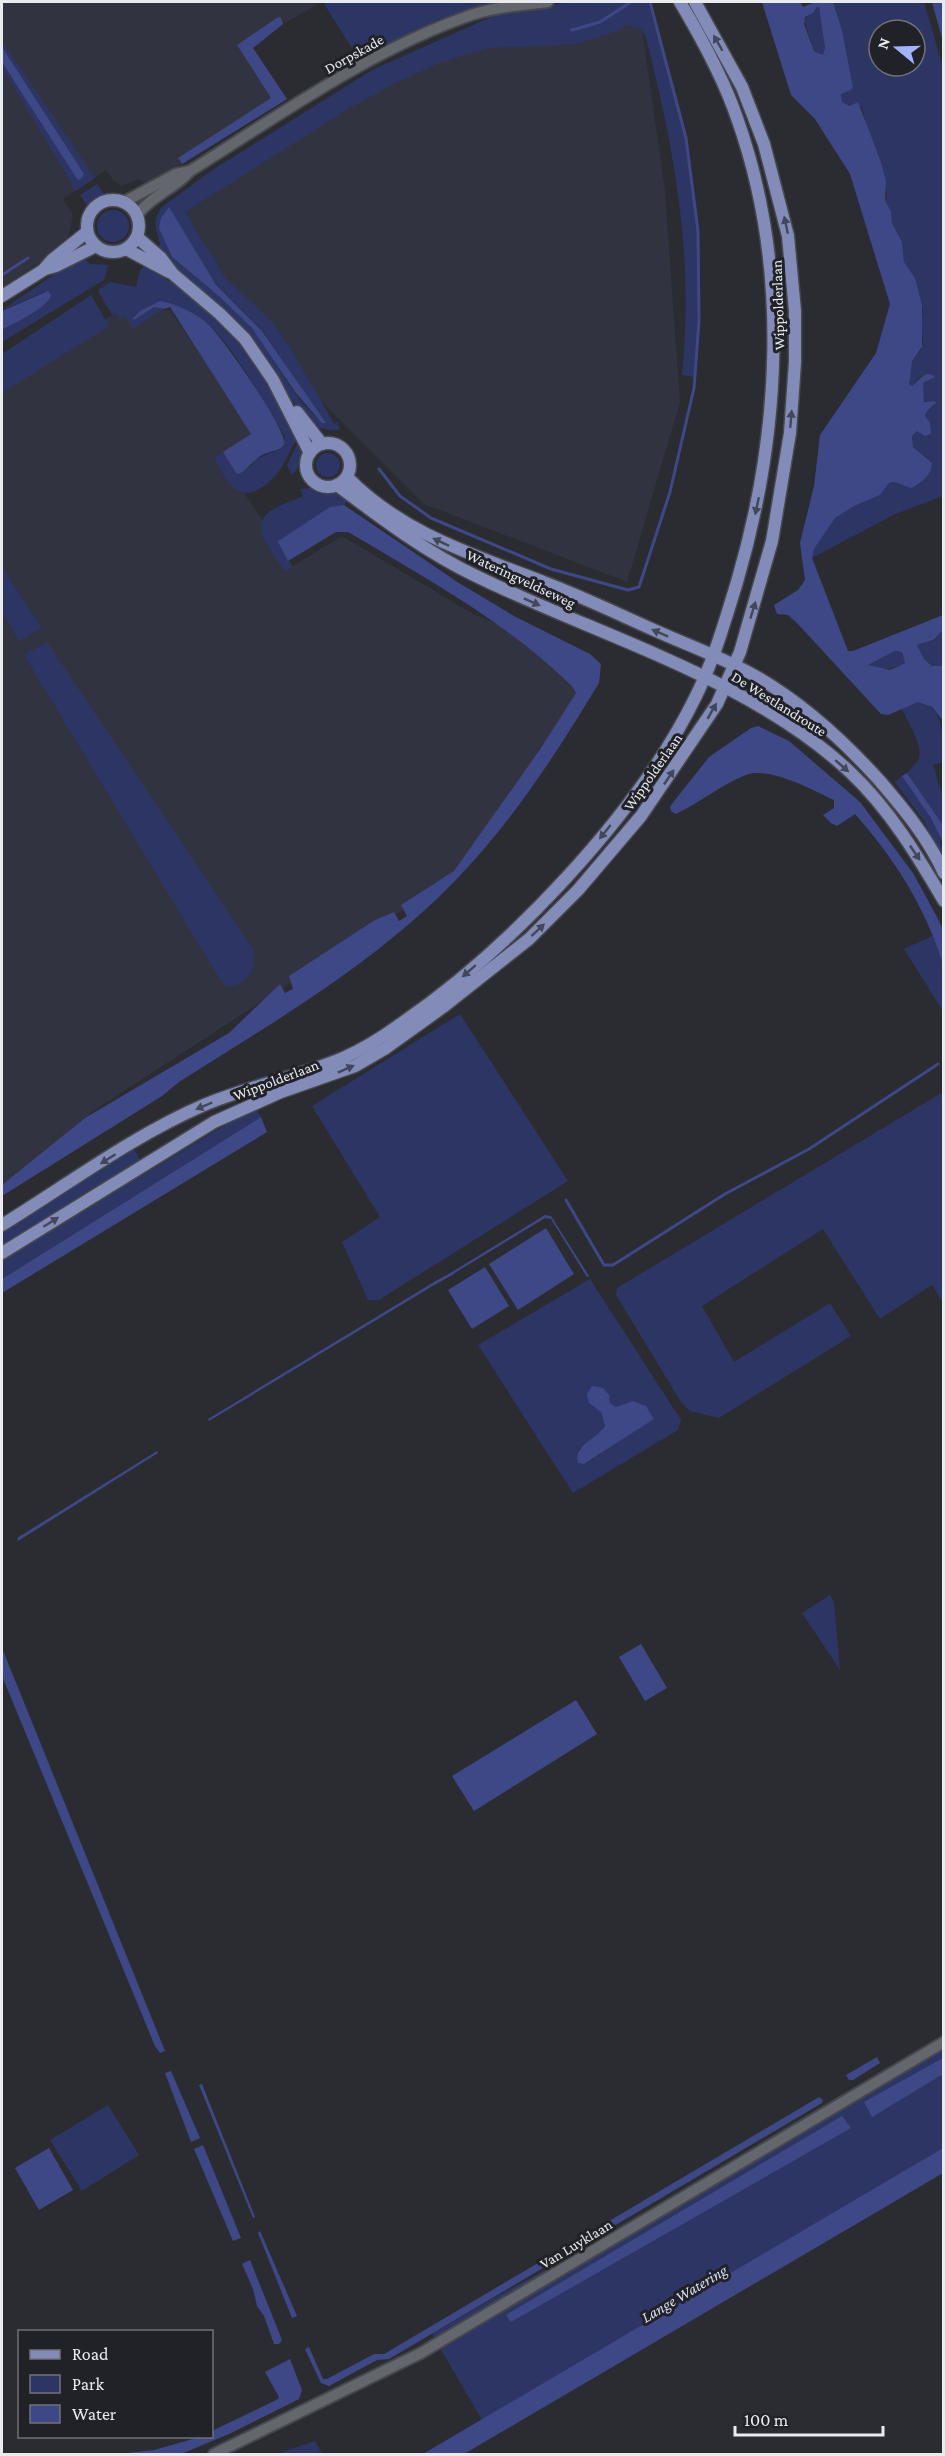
<svg xmlns="http://www.w3.org/2000/svg" width="945" height="2456" font-family="'Crimson Pro',serif">
<style>
.built{fill:#313340}
.green{fill:#2d3565;fill-rule:evenodd}
.water{fill:#3e4887;fill-rule:evenodd}
.lines{fill:none;stroke-linecap:round;stroke-linejoin:round}
.stream{stroke:#3e4887;stroke-width:3}
.minor-casing{stroke:#46484d;stroke-width:14}
.major-casing{stroke:#46484d;stroke-width:15}
.minor{stroke:#64666d;stroke-width:10}
.major{stroke:#838cb9;stroke-width:12}
.oneway{fill:#43475b}
.labels{text-anchor:middle;stroke-width:6;stroke-linejoin:round;paint-order:stroke}
.street-label{font-size:15px;fill:#e9ebef;stroke:#212228}
.water-label{font-size:16px;font-style:italic;fill:#dadff3;stroke:#212228}
</style>
<rect width="100%" height="100%" fill="#2a2c32"/>
<!-- built -->
<g class="built">
<polygon points="2,2 316,2 318,4 283,24 283,21 237,45 272,98 179,158 182,164 147,185 139,179 122,186 113,180 106,170 63,199 73,215 67,243 2,288"/>
<polygon points="639,8 665,191 680,402 627,582 424,504 316,396 171,210 438,54"/>
<polygon points="170,310 254,434 233,476 293,566 342,536 475,615 515,631 539,647 582,696 457,873 421,898 93,1111 2,1188 2,383 115,313"/>
</g>
<!-- green -->
<g class="green">
<polygon points="323,2 506,2 442,18 358,58"/>
<path d="M566 2H648C656 31 666 60 674 90 698 183 706 281 696 377L682 375C694 258 675 151 646 38L641 29 625 25 621 30 576 44 489 48 439 63 398 82 348 109 185 212 226 279 270 319 288 344 331 418 334 424 337 422 340 429C332 433 323 426 314 428L297 407 241 326 157 251 160 244C156 230 152 222 161 208L211 171 372 70 500 13 549 6ZM172 257 203 266 216 285 262 330 325 423C292 402 277 359 252 328 229 301 199 281 172 257Z"/>
<path d="M833 2H924L944 71 943 496 893 515 812 558 814 549 835 518 854 506 880 495 889 483H899L912 488C922 482 932 475 932 463L913 447 912 436 917 431H921L927 420 925 417 927 411 934 406 931 401 928 403 923 400V383L931 379 929 374 920 377 912 386 909 384 912 361 921 350 923 342 921 326 923 310 915 278 904 262 902 242 892 223 885 200 887 195 881 162 866 126 862 107 850 106 842 102 840 94 853 87 842 30ZM879 30H915V66H879Z"/>
<polygon points="817,7 819,7 825,48 824,55 814,51 804,20"/>
<polygon points="2,41 95,178 76,191 2,67 2,62 77,179 84,174 2,47"/>
<polygon points="97,184 106,197 94,204 89,209 80,195"/>
<circle cx="113" cy="226" r="16"/>
<polygon points="81,256 90,264 108,265 104,280 2,342 2,330 44,305 47,291 2,310"/>
<path d="M147 265C171 283 198 300 220 320 253 349 281 399 298 438 291 446 289 454 284 463 277 478 253 502 235 489 226 483 220 467 214 458L223 452 236 473 250 467 256 459 280 449 285 437C271 413 227 336 206 323 192 314 175 308 160 301L134 315V320L154 307 164 309 133 329 125 316 119 318 117 313 112 315 99 293 98 290 110 282 136 287 140 270Z"/>
<polygon points="91,295 109,326 2,393 2,354"/>
<path d="M298 443C305 456 302 464 292 475L287 465Z"/>
<circle cx="328" cy="465" r="12"/>
<path d="M310 488C324 491 337 491 350 498L344 505 330 507 288 561 292 567 285 572C275 555 246 525 272 510 281 504 293 501 303 496L300 489Z"/>
<polygon points="2,567 42,628 19,641 2,612"/>
<polygon points="943,630 943,666 934,667 924,659 917,645 933,640"/>
<path d="M47 642 253 949C258 968 247 986 227 987L221 981 24 655Z"/>
<path d="M895 651 902 652 905 663C889 669 884 673 868 665Z"/>
<path d="M914 702C945 702 943 738 943 762L933 765 941 791H943V827L907 773C911 768 917 763 919 758 923 746 907 719 901 708Z"/>
<path d="M902 776C920 801 943 827 943 859L924 821 895 782Z"/>
<polygon points="934,935 943,964 943,1011 904,949"/>
<polygon points="460,1014 568,1181 379,1300 368,1300 342,1242 380,1217 312,1106"/>
<polygon points="943,1092 943,1303 932,1285 880,1319 823,1229 702,1306 734,1362 830,1303 851,1336 719,1418 690,1411 681,1402 616,1295 617,1288"/>
<polygon points="255,1107 261,1117 2,1279 2,1261"/>
<polygon points="134,1149 140,1160 2,1245 2,1231"/>
<path d="M590 1279 681 1420 678 1430 573 1493 478 1345ZM609 1395 610 1403 616 1407 633 1401 646 1406 653 1419 585 1464 578 1450 600 1433 605 1426 601 1412 596 1406Z"/>
<polygon points="830,1595 834,1602 840,1670 802,1613"/>
<polygon points="943,2048 943,2148 482,2420 432,2334 499,2295 837,2112"/>
<polygon points="108,2105 139,2155 82,2191 50,2140"/>
<polygon points="315,2441 322,2454 277,2454"/>
</g>
<!-- water -->
<g class="water">
<path d="M762 2H800L803 7 815 2H833L842 30 853 87 851 90 841 94 842 102 850 106 858 102 881 162 886 181 885 200 891 212 892 223 902 242 904 262 915 278 922 305V347L912 361C911 369 911 376 909 384L912 386C919 381 925 369 935 377L923 383 924 402 934 401 936 403 927 411 925 416 930 423 931 434 925 436 917 431 912 436 913 447 932 463C932 475 922 482 912 488 903 487 898 480 889 483L880 495 854 506 835 518 814 549 812 558 848 651H853L943 615V630L933 640 917 645 924 659 932 666H943V721L932 707 918 702 888 715 881 714 797 623 788 615 777 614 774 605 798 590 805 580 800 543 814 486 820 435 876 353 890 304 850 174 815 119 791 95ZM817 7H819L825 48 823 55 814 51 804 24 805 17 813 13ZM895 651 902 652 905 663 890 670 868 665Z"/>
<polygon points="932,2 943,2 943,42"/>
<polygon points="278,17 281,18 283,24 253,48 287,99 182,164 178,158 271,98 237,45"/>
<polygon points="2,47 84,174 80,180 77,179 2,62"/>
<polygon points="169,207 216,285 262,331 326,423 322,423 295,392 252,328 220,297 172,257 159,228 161,218"/>
<path d="M48 291 51 295C48 308 14 323 2 330V311Z"/>
<path d="M160 301C177 304 196 313 209 325 222 337 289 432 284 444 281 451 271 451 264 454 254 459 249 468 239 474L236 473 223 452 251 434 170 307 164 309 154 307 134 320 133 318 140 311Z"/>
<path d="M344 505 459 583 514 616 590 654 601 664 599 683C560 747 519 812 467 868 386 957 280 1018 179 1082L162 1096 2 1196V1185L85 1118 229 1033 280 984 285 993 293 989 289 976 375 920 394 912 399 921 407 916 401 905 454 871 541 748 576 693 572 686C506 622 426 578 348 532H336L288 561 278 542 280 540 330 507Z"/>
<path d="M758 726 789 741 860 802 913 873 937 917 943 930V964C925 907 895 859 855 814L837 826 831 823 823 815 834 808V800C813 790 769 766 746 775 721 785 699 803 676 814L671 811 670 807 675 800 709 757 751 728Z"/>
<polygon points="907,773 942,824 943,843 931,818 902,776"/>
<polygon points="261,1117 267,1132 2,1293 2,1279"/>
<polygon points="545,1215 551,1216 589,1276 587,1277 551,1219 545,1218 453,1274 452,1272"/>
<polygon points="546,1228 574,1274 518,1310 489,1264"/>
<polygon points="485,1267 509,1306 472,1329 448,1290"/>
<polygon points="434,1282 436,1284 209,1421 208,1419"/>
<path d="M592 1386 603 1388 609 1395 610 1403 616 1407 633 1401 646 1406 654 1419 584 1464 578 1463C573 1445 596 1440 605 1426L601 1412 589 1403 587 1394Z"/>
<polygon points="157,1451 158,1453 18,1541 17,1538"/>
<polygon points="641,1644 667,1688 645,1701 619,1657"/>
<polygon points="2,1648 165,2051 160,2053 155,2046 2,1676"/>
<polygon points="576,1700 597,1734 474,1811 452,1776"/>
<polygon points="877,2057 880,2063 853,2080 849,2080 846,2075"/>
<polygon points="943,2058 943,2074 872,2117 864,2102"/>
<polygon points="171,2071 200,2138 191,2142 165,2073"/>
<polygon points="202,2084 255,2217 253,2218 199,2085"/>
<polygon points="819,2097 823,2100 822,2103 389,2359 377,2360 329,2386 321,2383 305,2349 309,2347 323,2379 327,2379 374,2354 384,2354"/>
<polygon points="842,2116 851,2128 511,2322 506,2315"/>
<polygon points="203,2145 241,2238 233,2241 194,2149"/>
<polygon points="49,2148 73,2190 39,2210 15,2168"/>
<polygon points="943,2148 943,2173 464,2454 423,2454"/>
<polygon points="260,2231 297,2316 292,2318 258,2233"/>
<polygon points="250,2260 282,2340 279,2344 274,2344 264,2316 257,2306 253,2289 242,2264"/>
<polygon points="290,2359 302,2390 299,2399 229,2434 181,2454 118,2454 154,2450 200,2437 212,2436 212,2431 278,2399 279,2397 265,2372"/>
</g>
<g class="lines">
<!-- stream -->
<g class="stream">
<polyline points="572,30 600,22 631,2"/>
<polyline points="2,275 28,258"/>
<polyline points="379,469 400,496 431,518 551,569 628,590 639,587 670,492 694,388 699,321 698,231 686,138 650,2"/>
<polyline points="566,1200 604,1265 613,1265 725,1194 809,1149 938,1064"/>
<polyline points="435,1283 453,1273"/>
</g>
<defs>
<g id="minor">
<path d="M124 202 176 174 190 171C280 115 370 50 471 15 495 7 522 5 548 2"/>
<path d="M137 215C151 196 174 189 189 172"/>
<polyline points="214,2454 421,2353 944,2042"/>
</g>
<g id="major">
<circle cx="113" cy="226" r="26"/>
<polyline points="137,237 161,258 173,274 220,314 245,339 273,380 310,453"/>
<polyline points="126,249 169,272"/>
<polyline points="45,268 52,260 87,232"/>
<polyline points="2,296 45,269 56,266 96,246"/>
<polyline points="297,412 322,444"/>
<circle cx="328" cy="465" r="22"/>
<path d="M347 477C401 533 474 555 546 583 583 597 618 614 654 630 685 644 716 655 746 671 797 698 840 737 879 780 904 809 928 838 944 873"/>
<path d="M337 485C382 519 427 553 478 577 599 636 752 679 851 773 890 810 917 855 944 901"/>
<path d="M2 1225C67 1185 134 1135 204 1105 249 1086 298 1077 343 1058 363 1049 381 1038 399 1025 508 951 638 815 696 696 714 660 725 621 737 582 781 432 790 267 737 118 723 77 702 39 680 2"/>
<polyline points="2,1253 214,1122 281,1092 355,1066 386,1048 443,1007 529,939 578,890 641,816 717,704 740,652 772,541 790,433 795,362 795,311 788,236 764,144 742,87 695,2"/>
</g>
</defs>
<!-- minor casing -->
<use href="#minor" class="minor-casing"/>
<!-- major casing -->
<use href="#major" class="major-casing"/>
<!-- minor -->
<use href="#minor" class="minor"/>
<!-- major -->
<use href="#major" class="major"/>
</g>
<!-- one-way arrows -->
<defs><path id="oneway-solid" d="M-6-.8H1V-3.2L6.5 0L1 3.2V.8H-6Z" transform="scale(1.5)"/></defs>
<g class="oneway">
<use href="#oneway-solid" transform="translate(718 43) rotate(-120)"/>
<use href="#oneway-solid" transform="translate(786 225) rotate(-102)"/>
<use href="#oneway-solid" transform="translate(791 419) rotate(-85)"/>
<use href="#oneway-solid" transform="translate(757 506) rotate(102)"/>
<use href="#oneway-solid" transform="translate(441 542) rotate(-155)"/>
<use href="#oneway-solid" transform="translate(532 602) rotate(24)"/>
<use href="#oneway-solid" transform="translate(753 610) rotate(-73)"/>
<use href="#oneway-solid" transform="translate(660 633) rotate(-156)"/>
<use href="#oneway-solid" transform="translate(712 711) rotate(-60)"/>
<use href="#oneway-solid" transform="translate(842 766) rotate(41)"/>
<use href="#oneway-solid" transform="translate(669 777) rotate(-56)"/>
<use href="#oneway-solid" transform="translate(605 832) rotate(129)"/>
<use href="#oneway-solid" transform="translate(915 853) rotate(56)"/>
<use href="#oneway-solid" transform="translate(538 930) rotate(-43)"/>
<use href="#oneway-solid" transform="translate(469 971) rotate(139)"/>
<use href="#oneway-solid" transform="translate(346 1069) rotate(-24)"/>
<use href="#oneway-solid" transform="translate(204 1106) rotate(157)"/>
<use href="#oneway-solid" transform="translate(108 1159) rotate(148)"/>
<use href="#oneway-solid" transform="translate(51 1222) rotate(-32)"/>
</g>
<g class="labels">
<!-- street labels -->
<g class="street-label">
<text transform="translate(354 54) rotate(-29)" y="5">Dorpskade</text>
<text transform="translate(778 305) rotate(-92)" y="5">Wippolderlaan</text>
<text transform="translate(521 579) rotate(25)" y="5">Wateringveldseweg</text>
<text transform="translate(779 704) rotate(32)" y="5">De Westlandroute</text>
<text transform="translate(653 772) rotate(-55)" y="5">Wippolderlaan</text>
<text transform="translate(276 1080) rotate(-21)" y="5">Wippolderlaan</text>
<text transform="translate(576 2244) rotate(-31)" y="5">Van Luyklaan</text>
</g>
<!-- water labels -->
<g class="water-label">
<text transform="translate(684 2293) rotate(-31)" y="6">Lange Watering</text>
</g>
</g>
<!-- border -->
<rect width="945" height="2456" fill="none" stroke="#e9ebef" stroke-width="6"/>
<!-- legend -->
<rect x="18" y="2330" width="195" height="108" fill="#212228" stroke="#717278" stroke-width="1.5"/>
<rect x="30" y="2350" width="30" height="9" fill="#838cb9" stroke="#717278" stroke-width="1.5"/>
<text x="72" y="2360" font-size="18" fill="#e9ebef">Road</text>
<rect x="30" y="2375" width="30" height="18" fill="#2d3565" stroke="#717278" stroke-width="1.5"/>
<text x="72" y="2390" font-size="18" fill="#e9ebef">Park</text>
<rect x="30" y="2405" width="30" height="18" fill="#3e4887" stroke="#717278" stroke-width="1.5"/>
<text x="72" y="2420" font-size="18" fill="#e9ebef">Water</text>
<!-- north arrow -->
<g transform="translate(897 48) rotate(289)"><circle r="28" fill="#212228" stroke="#717278" stroke-width="1.5"/>
<path d="M0-4.5L10 22L0 15L-10 22Z" fill="#a2b2fd"/>
<text y="-9" font-size="16" font-weight="bold" text-anchor="middle" fill="#e9ebef">N</text>
</g>
<!-- scale -->
<path d="M735 2426v9h148v-9" fill="none" stroke="#e9ebef" stroke-width="3"/>
<text x="744" y="2426" font-size="18" fill="#e9ebef" stroke="#212228" stroke-width="4.5" paint-order="stroke">100 m</text>
</svg>
